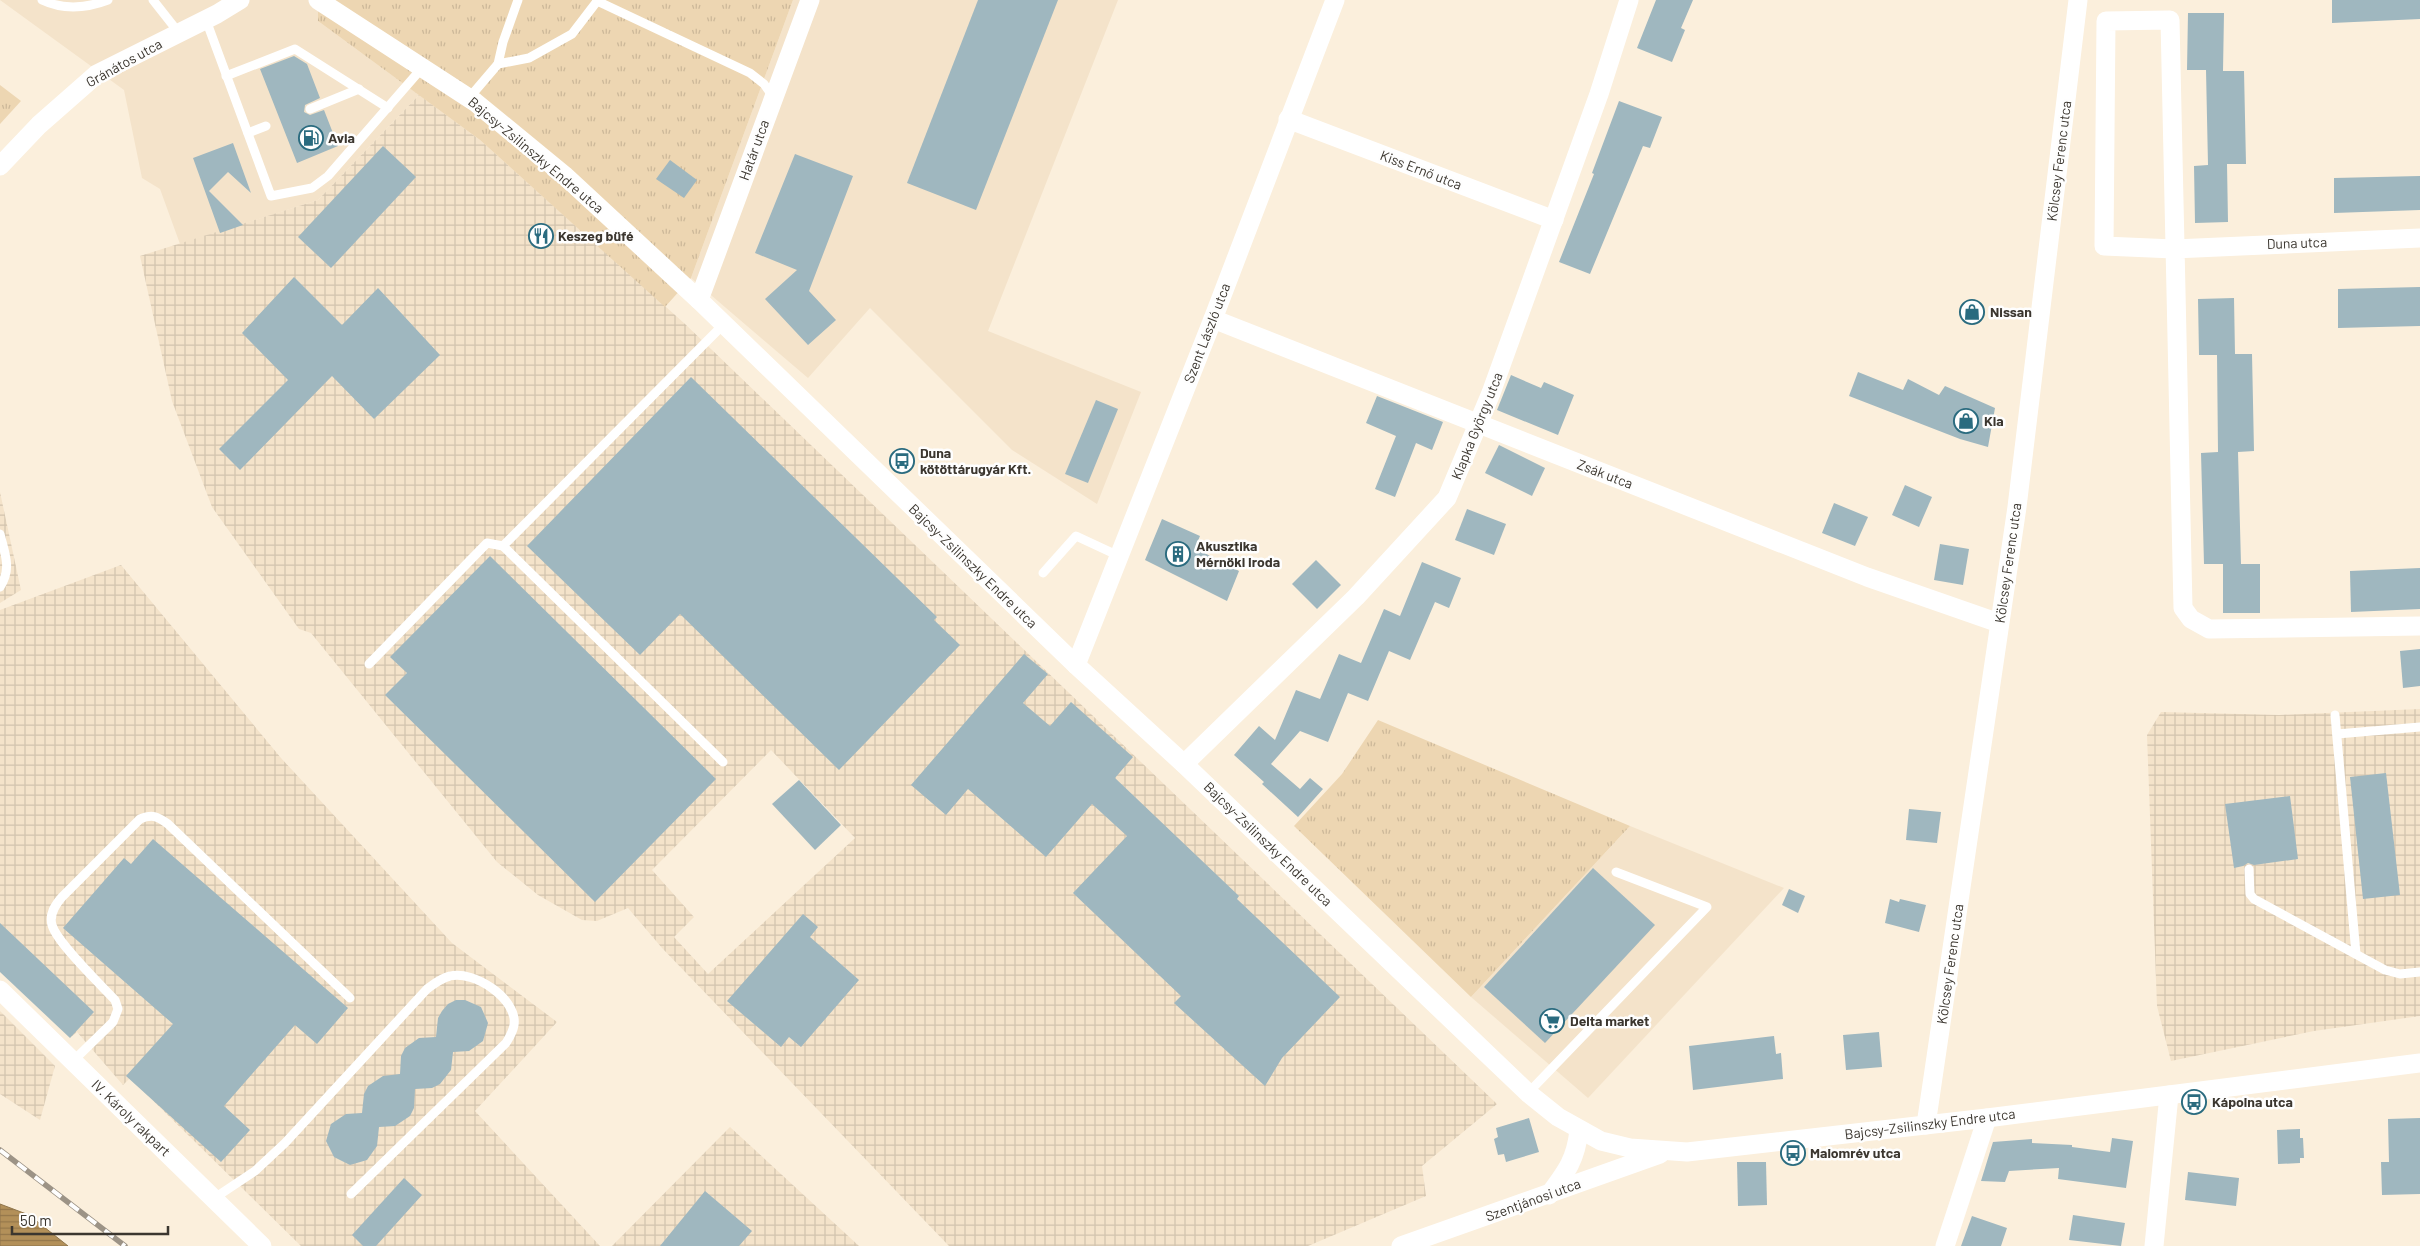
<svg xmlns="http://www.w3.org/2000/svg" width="2420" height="1246" font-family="Barlow,sans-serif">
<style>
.built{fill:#f4e3ca}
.industrial{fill:url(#industrial-grid);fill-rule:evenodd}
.grass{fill:url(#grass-tufts)}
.water{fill:url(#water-rules);stroke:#8f754c}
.building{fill:#9fb7bf}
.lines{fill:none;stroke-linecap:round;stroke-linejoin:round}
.service{stroke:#fff;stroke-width:9}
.minor{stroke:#fff;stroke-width:19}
.rail-casing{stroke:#9c9386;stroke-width:5.5}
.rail{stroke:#fefefe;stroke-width:4;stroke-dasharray:11;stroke-linecap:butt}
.labels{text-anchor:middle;stroke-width:5;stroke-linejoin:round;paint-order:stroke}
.street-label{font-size:14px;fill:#3b362f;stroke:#fefefe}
.poi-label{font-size:14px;font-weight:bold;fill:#3b362f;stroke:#fefefe;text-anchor:start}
</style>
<defs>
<pattern id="industrial-grid" width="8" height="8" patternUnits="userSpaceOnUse" patternTransform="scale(1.25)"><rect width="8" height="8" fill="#f4e3ca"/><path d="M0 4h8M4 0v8" fill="none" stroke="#d2c3ae"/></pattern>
<pattern id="grass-tufts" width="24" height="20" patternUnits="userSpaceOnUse" patternTransform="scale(1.25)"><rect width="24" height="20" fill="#edd6b2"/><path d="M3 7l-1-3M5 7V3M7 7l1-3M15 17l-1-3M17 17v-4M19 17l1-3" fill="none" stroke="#ccb899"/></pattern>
<pattern id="water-rules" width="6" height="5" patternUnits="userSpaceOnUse" patternTransform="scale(1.25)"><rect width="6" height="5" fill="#b39059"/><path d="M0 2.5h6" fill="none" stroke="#93764a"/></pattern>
</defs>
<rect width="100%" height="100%" fill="#fbefdc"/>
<!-- built -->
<g class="built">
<polygon points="0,0 318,0 318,21 419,95 318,200 180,244 160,189 142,178 124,90"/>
<polygon points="793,0 1118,0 988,331 1141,392 1097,504 1012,450 870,308 808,378 691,278"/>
<polygon points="1630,826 1784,888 1588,1098 1471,997"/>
</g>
<!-- industrial -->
<g class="industrial">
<path d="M419 95 480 140 685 324 1497 1104 1422 1166 1426 1196 1308 1246H949L662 948 628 908 597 921 582 920 538 895 497 862 311 633 299 629 212 507 172 401 140 256 318 200ZM771 750 855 838 708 974 674 937 694 917 652 870Z"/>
<polygon points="0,492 21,590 0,603"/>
<polygon points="121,565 281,758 452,943 557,1022 475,1111 600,1246 301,1246 130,1078 123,1085 77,1032 71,1037 0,968 0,610"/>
<polygon points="2420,709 2420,1016 2314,1031 2171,1061 2157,1006 2147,735 2161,712 2279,715"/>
<polygon points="0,1011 55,1066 40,1120 0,1094"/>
<polygon points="730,1127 859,1246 612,1246"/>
</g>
<!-- grass -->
<g class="grass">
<polygon points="318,0 793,0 691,278 665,307 480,140 318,21"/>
<polygon points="0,85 21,101 0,124"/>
<polygon points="1378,720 1630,826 1471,997 1294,826 1342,774"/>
</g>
<!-- water -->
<polygon class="water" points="0,1204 29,1215 68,1246 0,1246"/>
<!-- building -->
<g class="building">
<polygon points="978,0 1058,0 976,210 907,183"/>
<polygon points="1656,0 1693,0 1681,28 1685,30 1672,62 1637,48"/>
<polygon points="2332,0 2420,0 2420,19 2332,23"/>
<polygon points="2188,13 2224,13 2223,71 2244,71 2246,164 2227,164 2228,222 2195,223 2194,166 2208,165 2206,70 2187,70"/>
<polygon points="294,56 307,64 320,98 305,105 304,112 310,115 324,110 338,146 297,163 260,69"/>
<polygon points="1619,101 1662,117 1650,148 1643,146 1590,274 1559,262 1594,174 1592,173"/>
<polygon points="233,143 251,193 228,172 209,191 243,225 220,233 193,158"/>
<polygon points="383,146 416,177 331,268 298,237"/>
<polygon points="795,154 853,176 809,291 836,320 808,345 765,299 797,270 755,253"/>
<polygon points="670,160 697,180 684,198 656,179"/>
<polygon points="2420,176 2420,210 2334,213 2334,178"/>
<polygon points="294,277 342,325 378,288 440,355 374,419 332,376 240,470 219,449 288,380 242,333"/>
<polygon points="2420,287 2420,326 2338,328 2338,289"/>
<polygon points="2234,298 2235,354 2252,354 2254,451 2238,452 2241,564 2260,564 2260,613 2223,613 2223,564 2204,564 2201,453 2218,452 2217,355 2199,355 2198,299"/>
<polygon points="1858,372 1903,390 1908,379 1939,395 1945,386 1995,408 1988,447 1960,439 1849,396"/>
<polygon points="1511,375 1541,388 1544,382 1574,395 1558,435 1497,410"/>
<polygon points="691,377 937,617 934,620 960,645 839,770 680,614 640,655 527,546"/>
<polygon points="1377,396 1443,422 1432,450 1416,443 1395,497 1375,489 1396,436 1366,423"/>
<polygon points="1096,400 1118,409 1088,483 1065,474"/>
<polygon points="1499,445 1545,468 1532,496 1485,473"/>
<polygon points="1905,485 1932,497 1919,527 1892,515"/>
<polygon points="1834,503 1868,517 1855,546 1822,533"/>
<polygon points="1467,509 1506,524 1494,555 1455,540"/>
<polygon points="1162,519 1200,536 1195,548 1239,571 1227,601 1145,560"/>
<polygon points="1940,544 1969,549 1963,585 1934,580"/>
<polygon points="490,556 716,779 595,902 385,695 407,673 390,657"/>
<polygon points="1316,560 1341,585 1317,609 1292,584"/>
<polygon points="1422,562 1461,578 1449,608 1435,602 1410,660 1389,651 1368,701 1348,693 1328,742 1300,731 1271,764 1300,789 1310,778 1323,789 1298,817 1262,784 1264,782 1234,755 1259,726 1275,740 1296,690 1320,699 1339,654 1361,663 1384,609 1400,616"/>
<polygon points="2420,568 2420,609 2351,612 2350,571"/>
<polygon points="2420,649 2420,686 2403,688 2400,651"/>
<polygon points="1024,654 1048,674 1023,703 1050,726 1071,702 1133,757 1115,778 1239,896 1237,899 1340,997 1282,1058 1265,1086 1174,1003 1181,996 1073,893 1127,836 1092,804 1046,857 968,789 946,815 911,785"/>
<polygon points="2386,773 2400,895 2363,899 2350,777"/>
<polygon points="799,780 841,825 815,850 772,804"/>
<polygon points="2290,796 2298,859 2254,865 2248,863 2243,866 2234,868 2225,804"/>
<polygon points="1909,809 1941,812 1937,843 1906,840"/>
<polygon points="153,839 348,1008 317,1044 295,1025 224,1106 250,1130 221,1162 126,1076 173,1024 63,928 124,858 131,864"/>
<polygon points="1593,868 1655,925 1545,1043 1484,987"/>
<polygon points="1789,889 1805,896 1798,913 1782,905"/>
<polygon points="1890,899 1899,902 1900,899 1926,905 1919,932 1885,923"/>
<polygon points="803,914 818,927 810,937 859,980 801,1047 789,1037 781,1047 727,1001"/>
<polygon points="0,923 94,1012 70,1038 0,972"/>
<polygon points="456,1000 465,1000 481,1007 488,1023 483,1041 469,1051 453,1052 451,1070 440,1084 432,1088 415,1089 414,1108 410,1116 395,1126 379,1127 377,1146 367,1160 350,1165 334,1157 326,1141 331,1124 346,1114 362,1113 364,1094 368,1086 383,1076 400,1074 401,1056 405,1048 419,1038 436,1037 438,1018 442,1011 448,1004"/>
<polygon points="1879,1032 1882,1067 1846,1070 1843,1035"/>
<polygon points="1774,1036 1776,1054 1781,1053 1783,1079 1693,1090 1689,1046"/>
<polygon points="1529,1118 1539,1152 1506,1162 1504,1154 1498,1155 1494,1139 1498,1137 1496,1128"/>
<polygon points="2420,1118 2420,1194 2382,1195 2381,1162 2389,1162 2388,1119"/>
<polygon points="2300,1129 2300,1138 2303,1138 2304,1158 2300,1158 2300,1163 2278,1164 2277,1130"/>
<polygon points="2112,1138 2133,1141 2126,1188 2058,1179 2059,1168 2009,1171 2005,1182 1981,1181 1993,1142 2032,1139 2032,1143 2072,1145 2072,1147 2110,1152"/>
<polygon points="1737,1162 1766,1162 1767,1205 1738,1206"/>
<polygon points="2188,1172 2239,1178 2236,1206 2185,1200"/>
<polygon points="404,1178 422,1195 376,1246 363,1246 352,1235"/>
<polygon points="705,1191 752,1231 739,1246 660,1246"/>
<polygon points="2073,1215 2125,1223 2121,1246 2069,1240"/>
<polygon points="1972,1216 2007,1228 2001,1246 1961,1246"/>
</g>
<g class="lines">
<!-- service -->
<g class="service">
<path d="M42 0C63 10 87 8 108 0"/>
<polyline points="153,0 179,33"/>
<polyline points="597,1 750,73 764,84 774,98"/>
<polyline points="206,20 271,196 312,188 328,176 422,68"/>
<polyline points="498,64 503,42 518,0"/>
<polyline points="226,76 295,49 388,108"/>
<polyline points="469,98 498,64 529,58 572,34 598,0"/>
<polyline points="310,109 359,89"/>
<polyline points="248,133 266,126"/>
<polyline points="723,325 503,546 723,762"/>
<path d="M0 534C5 554 12 569 0 587"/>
<polyline points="1043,573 1076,536 1119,556"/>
<polyline points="369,664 487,543 503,546"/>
<polyline points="2335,715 2356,954"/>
<polyline points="2337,734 2420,727"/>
<polyline points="2249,869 2250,894 2254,899 2385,970 2400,974 2420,972"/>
<path d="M73 1061 113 1022 118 1009 115 1000C101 985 57 943 52 925 49 914 55 905 62 897L140 819C152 814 157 816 168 824L350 998"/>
<polyline points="1528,1093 1707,907 1616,872"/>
<path d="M213 1199 255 1171 285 1143 427 989C434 984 441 978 450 976 474 970 518 999 514 1025 513 1032 509 1038 506 1043L351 1194"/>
</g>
<!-- minor -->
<g class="minor">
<polyline points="318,0 475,102 564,175 699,300 1076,665 1184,764 1528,1093 1558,1117 1601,1141 1630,1148 1687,1152 1987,1118 2420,1063"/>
<polyline points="1288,119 1554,220"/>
<polyline points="0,166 39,125 97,74 217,14 240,0"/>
<polyline points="2420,238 2174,249 2104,246 2106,21 2170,20 2183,608 2191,619 2209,629 2420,626"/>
<polyline points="699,300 810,0"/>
<polyline points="1213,319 1867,577 1999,623"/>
<polyline points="1076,665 1213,319 1335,0"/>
<polyline points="1184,764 1356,597 1447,498 1491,393 1599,94 1629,0"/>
<polyline points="0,990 262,1246"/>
<polyline points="1926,1125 2017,507 2078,0"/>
<path d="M1549 1195C1567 1171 1576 1159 1579 1130"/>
<polyline points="1401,1246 1660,1154"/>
<polyline points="1945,1246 1987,1118"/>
<polyline points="2154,1246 2169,1095"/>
</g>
<defs>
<polyline id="rail" points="0,1150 125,1246"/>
</defs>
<!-- rail casing -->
<use href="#rail" class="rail-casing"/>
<!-- rail -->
<use href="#rail" class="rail"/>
</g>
<!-- icons -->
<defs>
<symbol id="fuel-ring" viewBox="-11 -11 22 22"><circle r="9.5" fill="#fefefe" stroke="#2a6b7f" stroke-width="1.5"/><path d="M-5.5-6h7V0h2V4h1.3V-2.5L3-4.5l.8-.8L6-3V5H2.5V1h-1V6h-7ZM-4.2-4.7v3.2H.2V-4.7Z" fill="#2a6b7f"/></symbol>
<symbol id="restaurant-ring" viewBox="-11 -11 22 22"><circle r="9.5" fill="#fefefe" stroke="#2a6b7f" stroke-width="1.5"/><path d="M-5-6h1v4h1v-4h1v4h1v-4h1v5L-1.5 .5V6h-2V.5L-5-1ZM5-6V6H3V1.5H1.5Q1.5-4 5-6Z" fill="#2a6b7f"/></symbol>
<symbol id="shop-ring" viewBox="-11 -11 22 22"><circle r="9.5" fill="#fefefe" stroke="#2a6b7f" stroke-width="1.5"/><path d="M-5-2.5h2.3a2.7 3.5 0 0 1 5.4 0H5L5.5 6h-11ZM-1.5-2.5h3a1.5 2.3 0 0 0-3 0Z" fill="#2a6b7f"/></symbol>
<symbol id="bus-ring" viewBox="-11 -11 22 22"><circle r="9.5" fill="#fefefe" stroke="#2a6b7f" stroke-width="1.5"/><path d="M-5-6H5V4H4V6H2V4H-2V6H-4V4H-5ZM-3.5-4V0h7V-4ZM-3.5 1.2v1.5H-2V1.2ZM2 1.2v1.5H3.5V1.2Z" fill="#2a6b7f"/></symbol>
<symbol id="building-ring" viewBox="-11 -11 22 22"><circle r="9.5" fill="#fefefe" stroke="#2a6b7f" stroke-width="1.5"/><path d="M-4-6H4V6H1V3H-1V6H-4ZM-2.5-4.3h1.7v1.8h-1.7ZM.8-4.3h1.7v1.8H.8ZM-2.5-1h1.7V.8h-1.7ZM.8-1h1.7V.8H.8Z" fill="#2a6b7f"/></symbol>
<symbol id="supermarket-ring" viewBox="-11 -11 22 22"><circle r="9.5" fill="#fefefe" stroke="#2a6b7f" stroke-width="1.5"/><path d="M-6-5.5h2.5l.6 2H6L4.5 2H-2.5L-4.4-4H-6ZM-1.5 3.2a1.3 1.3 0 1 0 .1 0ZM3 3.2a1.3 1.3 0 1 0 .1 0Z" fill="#2a6b7f"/></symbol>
</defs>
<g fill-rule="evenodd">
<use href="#fuel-ring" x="297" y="124" width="28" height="28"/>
<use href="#restaurant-ring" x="527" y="222" width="28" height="28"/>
<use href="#shop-ring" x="1958" y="298" width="28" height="28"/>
<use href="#shop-ring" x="1952" y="407" width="28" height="28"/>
<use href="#bus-ring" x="888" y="447" width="28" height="28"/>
<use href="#building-ring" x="1164" y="540" width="28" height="28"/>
<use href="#supermarket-ring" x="1538" y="1007" width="28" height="28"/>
<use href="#bus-ring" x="2180" y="1088" width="28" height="28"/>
<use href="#bus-ring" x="1779" y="1139" width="28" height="28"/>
</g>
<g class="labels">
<!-- street labels -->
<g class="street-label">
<text transform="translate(124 63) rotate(-29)" y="5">Gránátos utca</text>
<text transform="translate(754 150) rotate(-70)" y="5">Határ utca</text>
<text transform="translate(536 155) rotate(40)" y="5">Bajcsy-Zsilinszky Endre utca</text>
<text transform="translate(2059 161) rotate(-83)" y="5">Kölcsey Ferenc utca</text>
<text transform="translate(1421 170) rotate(21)" y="5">Kiss Ernő utca</text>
<text transform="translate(2297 243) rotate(-2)" y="5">Duna utca</text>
<text transform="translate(1207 333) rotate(-69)" y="5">Szent László utca</text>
<text transform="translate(1477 426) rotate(-68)" y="5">Klapka György utca</text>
<text transform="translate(1605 474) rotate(21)" y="5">Zsák utca</text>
<text transform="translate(2008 563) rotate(-82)" y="5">Kölcsey Ferenc utca</text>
<text transform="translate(973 566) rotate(44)" y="5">Bajcsy-Zsilinszky Endre utca</text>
<text transform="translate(1268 844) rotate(44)" y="5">Bajcsy-Zsilinszky Endre utca</text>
<text transform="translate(1950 964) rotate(-82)" y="5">Kölcsey Ferenc utca</text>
<text transform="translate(131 1118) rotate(44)" y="5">IV. Károly rakpart</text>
<text transform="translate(1930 1124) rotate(-7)" y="5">Bajcsy-Zsilinszky Endre utca</text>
<text transform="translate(1533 1200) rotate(-20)" y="5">Szentjánosi utca</text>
</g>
<!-- poi labels -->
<g class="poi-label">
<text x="328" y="143">Avia</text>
<text x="558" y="241">Keszeg büfé</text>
<text x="1990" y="317">Nissan</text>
<text x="1984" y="426">Kia</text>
<text x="920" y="458">Duna<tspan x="920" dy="16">kötöttárugyár Kft.</tspan></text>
<text x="1196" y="551">Akusztika<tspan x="1196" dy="16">Mérnöki Iroda</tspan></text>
<text x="1570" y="1026">Delta market</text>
<text x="2212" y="1107">Kápolna utca</text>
<text x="1810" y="1158">Malomrév utca</text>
</g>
</g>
<!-- scale -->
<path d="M12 1226v8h156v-8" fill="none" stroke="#3b362f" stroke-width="2.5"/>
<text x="20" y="1226" font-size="15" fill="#3b362f" stroke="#fefefe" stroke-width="4" paint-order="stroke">50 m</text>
</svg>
